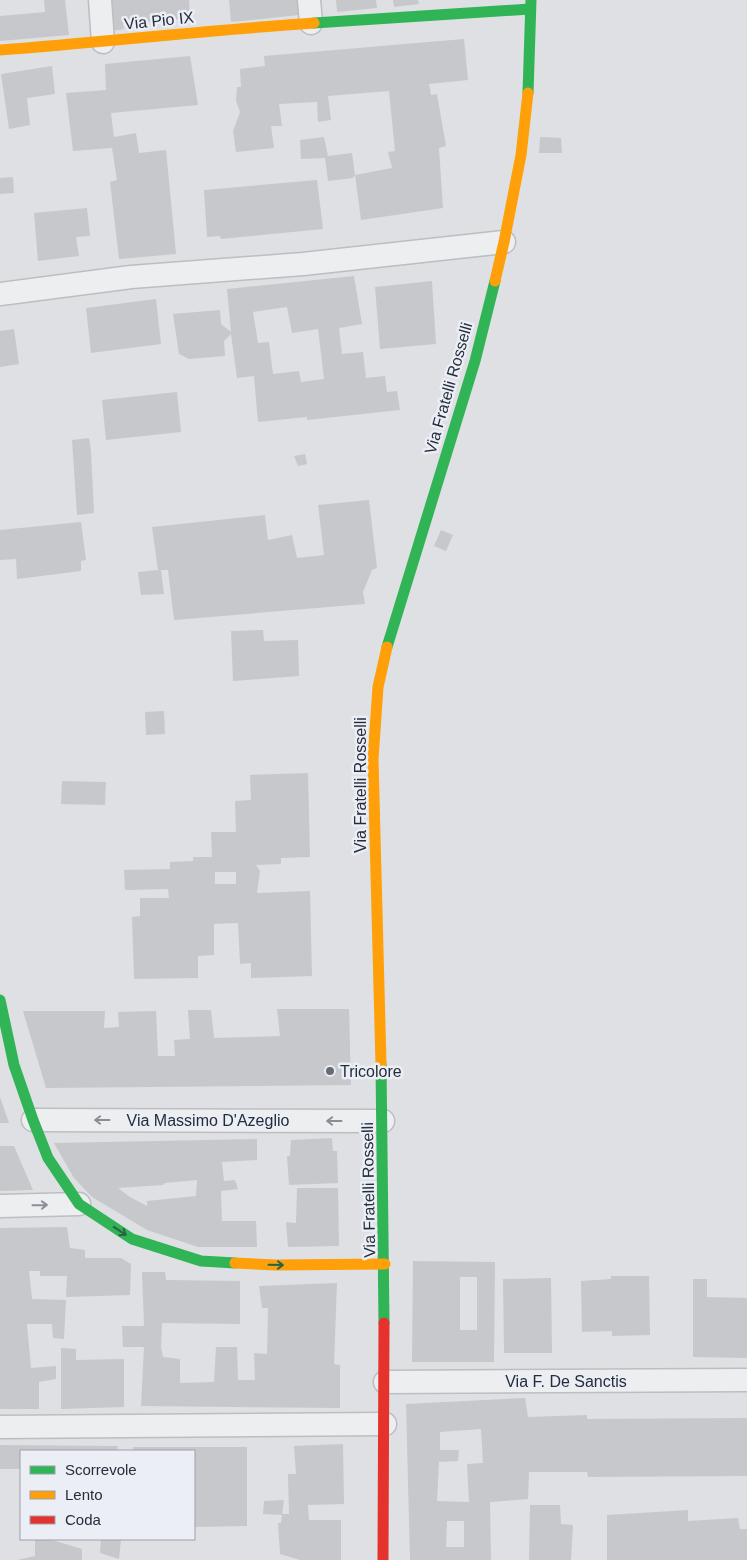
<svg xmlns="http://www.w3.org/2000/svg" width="747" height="1560" font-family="Helvetica,sans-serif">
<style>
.building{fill:#c6c8cc;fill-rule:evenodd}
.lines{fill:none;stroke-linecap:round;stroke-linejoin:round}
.street-casing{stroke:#bcbec1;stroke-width:25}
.street{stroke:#edeef0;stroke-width:22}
.fast{stroke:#30b455;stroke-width:11}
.slow{stroke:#ff9f0a;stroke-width:11}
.jam{stroke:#e5322d;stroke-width:11}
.oneway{stroke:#898e96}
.oneway2{stroke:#296346}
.poi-dot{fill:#666c76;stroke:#ebeef4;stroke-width:2}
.labels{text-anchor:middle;stroke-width:5;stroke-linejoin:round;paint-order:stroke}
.street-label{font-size:16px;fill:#252d3c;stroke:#ebeef4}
.poi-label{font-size:16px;fill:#252d3c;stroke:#ebeef4;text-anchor:start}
</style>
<rect width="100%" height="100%" fill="#dee0e3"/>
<!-- building -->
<g class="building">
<polygon points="44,0 65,0 69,35 0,41 0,16 45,12"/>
<polygon points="107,0 189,0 190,18 123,24 124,29 111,31"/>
<polygon points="229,0 298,0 299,15 231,22"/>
<polygon points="336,0 376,0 377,8 337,12"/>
<polygon points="393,0 418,0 419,4 394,7"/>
<polygon points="464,39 468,80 429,84 431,95 437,94 446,146 439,148 443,208 361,220 355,175 392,168 388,152 395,151 389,91 328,96 331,120 318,122 317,102 279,104 282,126 271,126 274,148 236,152 233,131 240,112 236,101 237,87 241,87 240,69 265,66 264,56"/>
<polygon points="190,56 198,105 111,113 114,137 136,133 139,153 166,150 176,254 119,259 110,182 117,180 112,148 73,151 66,93 106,90 105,64"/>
<polygon points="52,66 55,94 27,98 30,125 9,129 1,74"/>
<polygon points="324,137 328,156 352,153 355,175 353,178 328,181 325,158 301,159 300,140"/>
<polygon points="540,137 561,138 562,153 539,153"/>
<polygon points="13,177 14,193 0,194 0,178"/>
<polygon points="317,180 323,229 221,239 220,236 207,237 204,190"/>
<polygon points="87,208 90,236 76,237 79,256 38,261 34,213"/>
<path d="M354 276 362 324 339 328 342 354 363 352 366 378 385 376 387 392 397 391 400 410 307 420V417L258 422 254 376 237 378 231 334 224 341 225 356 189 359 179 354 173 314 220 310 221 324 231 332 227 289ZM287 307 292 333 318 329 324 379 301 382 299 371 273 374 269 342 258 343 253 312Z"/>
<polygon points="432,281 436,344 380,349 375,287"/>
<polygon points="156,299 161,344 91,353 86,308"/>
<polygon points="14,329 19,364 0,367 0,331"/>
<polygon points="177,392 181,432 106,440 102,400"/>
<polygon points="89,438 91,451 94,513 77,515 72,440"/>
<polygon points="305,454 307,464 298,466 294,456"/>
<polygon points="369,500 377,568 372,570 363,592 365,604 174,620 168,570 161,570 164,594 141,595 138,572 158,570 152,527 265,515 268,540 292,535 297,558 324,555 318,505"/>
<polygon points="81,522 86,560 81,561 81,571 17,579 16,559 0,560 0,530"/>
<polygon points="441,530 453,535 446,551 434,546"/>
<polygon points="263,630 264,641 298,640 299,676 233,681 231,631"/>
<polygon points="164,711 165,734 146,735 145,712"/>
<path d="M308 773 310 857 281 858V864L256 865 260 871 257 893 310 891 312 976 251 978V963L240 964 238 923 214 924V955L198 956V978L134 979 132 917 140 916V898H169L168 889 125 890 124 870 170 869V862L193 861V857H212L211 832H236L235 801 251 800 250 775ZM215 872H236V884H215Z"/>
<polygon points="62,781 106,782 105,805 61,804"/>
<polygon points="277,1009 349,1009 351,1085 46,1088 23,1011 105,1011 104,1028 119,1027 118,1012 156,1011 158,1056 175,1056 174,1040 190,1039 188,1010 211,1010 214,1038 280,1036"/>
<polygon points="0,1097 9,1123 0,1123"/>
<polygon points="332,1138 333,1151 337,1151 338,1183 289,1185 287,1156 290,1156 291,1140"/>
<path d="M257 1139V1160L222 1162 224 1181 235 1180 238 1189 221 1191 222 1221H256L257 1247H198L147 1230 92 1197 74 1178 54 1143ZM197 1180 196 1196 147 1201V1206L130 1197 118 1188 163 1185 165 1183Z"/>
<polygon points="0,1146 14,1146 33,1190 0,1191"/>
<polygon points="297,1188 338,1188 339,1246 288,1247 286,1222 296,1223"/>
<polygon points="67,1227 70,1248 85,1250 85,1258 121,1258 131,1264 130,1295 66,1297 67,1276 40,1276 40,1271 29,1271 32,1299 66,1300 64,1339 53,1338 52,1324 27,1324 31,1368 56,1366 56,1379 39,1382 39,1409 0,1409 0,1228"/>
<path d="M413 1261 495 1262 494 1362H412ZM460 1277H477V1330H460Z"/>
<polygon points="142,1272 165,1272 166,1280 240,1281 240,1324 162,1323 161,1347 163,1357 180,1359 180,1383 214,1382 216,1347 237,1347 238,1380 255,1380 254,1353 267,1354 268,1308 262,1308 259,1286 337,1283 334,1364 340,1365 340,1408 141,1406 144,1347 123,1347 122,1326 144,1326"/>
<polygon points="611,1276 649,1276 650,1335 612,1336 612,1331 582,1332 581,1281 611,1279"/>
<polygon points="551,1278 552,1353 504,1353 503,1279"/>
<polygon points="693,1279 707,1279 707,1297 747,1298 747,1358 693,1357"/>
<polygon points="61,1348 76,1349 76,1360 124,1359 124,1407 61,1409"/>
<path d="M525 1398 528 1417 587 1415V1419L747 1418V1476L588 1477 587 1472H529L528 1499 490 1502 491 1560H410L406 1404ZM481 1429 483 1463 467 1464 469 1502 437 1501 439 1462 458 1461 459 1450H440V1432ZM447 1521H464V1547H446Z"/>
<polygon points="343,1444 344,1504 308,1505 309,1520 341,1520 341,1560 300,1560 280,1554 278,1523 281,1523 282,1514 289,1514 288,1474 296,1474 294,1446"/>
<polygon points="0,1445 118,1446 117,1451 21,1451 21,1469 0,1469"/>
<polygon points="133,1447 247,1447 247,1526 194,1527 194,1451 133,1451"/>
<polygon points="284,1500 282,1515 263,1514 264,1501"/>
<polygon points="530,1505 560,1505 561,1524 573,1525 571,1560 529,1560"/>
<polygon points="688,1510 688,1521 738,1518 740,1529 747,1529 747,1560 607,1560 607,1515"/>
<polygon points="101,1539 121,1539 119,1559 100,1553"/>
<polygon points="35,1540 52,1540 82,1549 82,1560 17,1560 35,1556"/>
</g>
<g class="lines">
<defs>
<g id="street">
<polyline points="100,0 103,42"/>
<polyline points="309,0 311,23"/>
<polyline points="0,294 131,277 303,264 504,242"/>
<polyline points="33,1120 383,1121"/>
<polyline points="0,1206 79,1204"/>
<polyline points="385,1382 747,1380"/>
<polyline points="0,1427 385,1424"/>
</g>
</defs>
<!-- street casing -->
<use href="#street" class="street-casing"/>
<!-- street -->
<use href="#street" class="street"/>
<!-- fast -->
<g class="fast">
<polyline points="314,23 530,9"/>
<polyline points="528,93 531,0"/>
<polyline points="387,647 475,361 495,281"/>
<polyline points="0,1000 14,1065 33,1120 48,1158 79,1204 132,1239 201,1261 235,1263"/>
<polyline points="381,1064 384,1323"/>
</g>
<!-- slow -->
<g class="slow">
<path d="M0 50C105 42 209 30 314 23"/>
<polyline points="495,281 504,242 521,155 528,93"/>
<polyline points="381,1064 373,759 378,687 387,647"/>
<polyline points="235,1263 276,1265 385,1264"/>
</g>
<!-- jam -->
<polyline class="jam" points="383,1560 384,1323"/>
</g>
<!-- one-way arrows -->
<defs><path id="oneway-shaft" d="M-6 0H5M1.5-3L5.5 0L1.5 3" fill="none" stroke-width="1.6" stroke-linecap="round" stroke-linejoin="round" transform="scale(1.25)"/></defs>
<g class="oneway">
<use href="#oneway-shaft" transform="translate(102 1120) rotate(-180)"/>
<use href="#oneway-shaft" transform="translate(334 1121) rotate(-180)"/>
<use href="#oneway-shaft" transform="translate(40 1205) rotate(-1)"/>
</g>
<g class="oneway2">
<use href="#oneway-shaft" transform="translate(120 1231) rotate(33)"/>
<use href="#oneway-shaft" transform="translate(276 1265) rotate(1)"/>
</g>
<!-- markers -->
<circle class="poi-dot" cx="330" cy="1071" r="5"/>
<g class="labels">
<!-- street labels -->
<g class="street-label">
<text transform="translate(159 20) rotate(-6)" y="6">Via Pio IX</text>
<text transform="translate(448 388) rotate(-74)" y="6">Via Fratelli Rosselli</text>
<text transform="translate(360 785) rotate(-90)" y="6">Via Fratelli Rosselli</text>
<text x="208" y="1126">Via Massimo D'Azeglio</text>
<text transform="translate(368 1190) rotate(-91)" y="6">Via Fratelli Rosselli</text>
<text x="566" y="1387">Via F. De Sanctis</text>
</g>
<!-- poi labels -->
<g class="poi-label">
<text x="340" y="1077">Tricolore</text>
</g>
</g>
<!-- legend -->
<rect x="20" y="1450" width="175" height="90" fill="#ebeef4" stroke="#9ca1aa"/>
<rect x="30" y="1466" width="25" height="8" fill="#30b455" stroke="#9ca1aa"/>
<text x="65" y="1475" font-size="15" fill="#252d3c">Scorrevole</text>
<rect x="30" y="1491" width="25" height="8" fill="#ff9f0a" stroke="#9ca1aa"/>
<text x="65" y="1500" font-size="15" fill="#252d3c">Lento</text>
<rect x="30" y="1516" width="25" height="8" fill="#e5322d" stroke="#9ca1aa"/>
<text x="65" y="1525" font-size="15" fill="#252d3c">Coda</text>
</svg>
